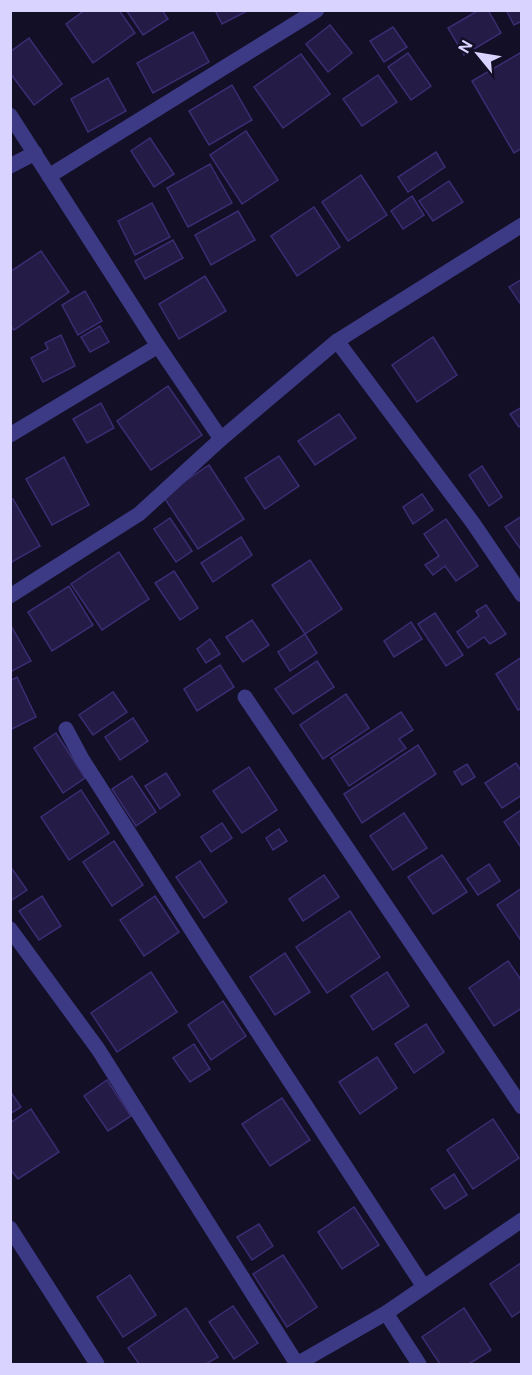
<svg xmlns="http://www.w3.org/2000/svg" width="532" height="1375" font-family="'DM Sans',sans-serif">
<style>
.building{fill:#241b47;stroke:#3b2d73;stroke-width:1.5}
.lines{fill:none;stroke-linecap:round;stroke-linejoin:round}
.minor{stroke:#3d3a85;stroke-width:15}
</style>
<rect width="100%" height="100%" fill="#130f26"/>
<!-- building -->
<g class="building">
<polygon points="85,10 119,10 135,33 93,63 66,24"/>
<polygon points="126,10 162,10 168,19 143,35"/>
<polygon points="215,10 249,10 222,24"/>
<polygon points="479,10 488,10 501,33 464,55 448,28"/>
<polygon points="506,10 522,10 522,21 514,25"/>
<polygon points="330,25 352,53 328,72 306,44"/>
<polygon points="393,27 407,47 384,62 370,41"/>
<polygon points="193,32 209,62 153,93 137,63"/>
<polygon points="29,38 62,84 34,105 10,73 10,52"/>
<polygon points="408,53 431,86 411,100 388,67"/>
<polygon points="520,53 522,55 522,148 514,153 472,81"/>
<polygon points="301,54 330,94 283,128 254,87"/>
<polygon points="378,75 397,102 362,126 343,99"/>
<polygon points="108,78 126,111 88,132 71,99"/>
<polygon points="232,85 252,120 209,145 189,111"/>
<polygon points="246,131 278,180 242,204 210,155"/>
<polygon points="150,138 174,174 154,187 131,151"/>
<polygon points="436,152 445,167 408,192 398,177"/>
<polygon points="210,164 232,203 188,227 167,188"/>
<polygon points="361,175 387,215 348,241 322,202"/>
<polygon points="449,181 463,202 433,221 419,201"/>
<polygon points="412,196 424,215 403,229 391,211"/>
<polygon points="152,203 170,237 135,255 118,221"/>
<polygon points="314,207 340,247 297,276 271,236"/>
<polygon points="238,211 255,240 211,265 195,235"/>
<polygon points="173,240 183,258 145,279 135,261"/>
<polygon points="41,251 69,292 14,330 10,325 10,272"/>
<polygon points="205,276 226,311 179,339 159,304"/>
<polygon points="522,279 522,306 509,287"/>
<polygon points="85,291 102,321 78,335 62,305"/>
<polygon points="100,326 109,342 90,352 81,337"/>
<polygon points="61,335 75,366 43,382 31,358 48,349 45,343"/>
<polygon points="433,337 457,375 417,402 392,365"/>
<polygon points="168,386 202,435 151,470 117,421"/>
<polygon points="101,403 114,428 87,443 73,419"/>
<polygon points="522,407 522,425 519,427 510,414"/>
<polygon points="339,414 356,438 315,465 298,441"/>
<polygon points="279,456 299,486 265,509 245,478"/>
<polygon points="64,457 89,505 52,525 26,479"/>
<polygon points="209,465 244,519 198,549 163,496"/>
<polygon points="482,466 502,497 489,506 469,475"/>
<polygon points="422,494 433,510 413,524 403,507"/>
<polygon points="13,499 40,546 10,563 10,501"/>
<polygon points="522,516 522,551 505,527"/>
<polygon points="170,518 192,551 176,562 154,529"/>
<polygon points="446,519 478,566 456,581 445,566 433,575 425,565 439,556 424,534"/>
<polygon points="241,537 252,555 213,582 201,563"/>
<polygon points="119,552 149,599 102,630 71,584"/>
<polygon points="310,560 342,609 305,634 272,585"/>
<polygon points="174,571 198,608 180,620 155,583"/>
<polygon points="69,586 93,625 52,651 28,612"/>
<polygon points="486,605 506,634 490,644 484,637 468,648 457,632 479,616 476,611"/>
<polygon points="435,613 463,655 446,666 418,624"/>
<polygon points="252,620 269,645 243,662 226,637"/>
<polygon points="411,622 422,639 394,657 384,641"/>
<polygon points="10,624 31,661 10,672"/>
<polygon points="305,634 317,653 290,671 278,652"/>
<polygon points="210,639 220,654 206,663 197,649"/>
<polygon points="522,657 522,708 518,710 496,674"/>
<polygon points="317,661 334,687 293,714 275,689"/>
<polygon points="220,665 234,687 197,711 184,689"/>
<polygon points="17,677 36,717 10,730 10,681"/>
<polygon points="113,692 127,712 93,735 79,715"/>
<polygon points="346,694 369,728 323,759 300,725"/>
<polygon points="401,712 413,730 399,739 406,748 349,786 331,758"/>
<polygon points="133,718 148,741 120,760 105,737"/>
<polygon points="56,733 85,778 63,793 34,748"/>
<polygon points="418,745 436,774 362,823 344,794"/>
<polygon points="516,763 522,772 522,795 502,808 485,783"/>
<polygon points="467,764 475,777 462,785 454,772"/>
<polygon points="249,767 277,810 242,833 213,791"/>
<polygon points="166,773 180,795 160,809 145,786"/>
<polygon points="132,776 156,812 136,826 112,789"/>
<polygon points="81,790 109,833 69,860 41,817"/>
<polygon points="521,810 522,810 522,849 504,822"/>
<polygon points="404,813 427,848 393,870 370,836"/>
<polygon points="222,823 232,838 211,852 201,837"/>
<polygon points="279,829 287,841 273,850 266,838"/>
<polygon points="114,841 143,885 112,906 83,862"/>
<polygon points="442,855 467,892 433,914 408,877"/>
<polygon points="200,861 227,902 204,918 176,877"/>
<polygon points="489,864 500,881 478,895 467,879"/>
<polygon points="10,866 27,890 12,900 10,898"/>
<polygon points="324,875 339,897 303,921 289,899"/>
<polygon points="522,888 522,942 497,905"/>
<polygon points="42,896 61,926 39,940 19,911"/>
<polygon points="155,896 179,932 144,956 120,920"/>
<polygon points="350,911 380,957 327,993 296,947"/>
<polygon points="285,953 310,992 275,1015 250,977"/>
<polygon points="508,961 522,981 522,1008 494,1026 469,988"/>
<polygon points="151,972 177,1012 117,1052 91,1013"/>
<polygon points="387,972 409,1006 373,1030 351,996"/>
<polygon points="223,1001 246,1036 211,1060 188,1025"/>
<polygon points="426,1024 444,1052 414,1073 395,1044"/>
<polygon points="194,1044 210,1069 190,1082 173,1058"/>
<polygon points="377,1057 397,1088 360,1114 339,1082"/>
<polygon points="107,1080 131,1116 108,1131 84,1096"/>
<polygon points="10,1091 21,1107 10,1114"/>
<polygon points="282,1098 310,1140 270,1166 242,1124"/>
<polygon points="31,1109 59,1152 18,1179 10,1169 10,1123"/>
<polygon points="493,1119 519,1158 473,1189 447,1150"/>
<polygon points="454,1174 467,1195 445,1209 431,1189"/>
<polygon points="354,1207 379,1245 342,1269 318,1232"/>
<polygon points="259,1224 273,1246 252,1260 237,1237"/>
<polygon points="283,1255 317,1307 287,1327 253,1274"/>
<polygon points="521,1263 522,1310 512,1317 490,1284"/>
<polygon points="130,1275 156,1315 123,1337 97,1297"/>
<polygon points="233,1306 258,1343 234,1359 209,1322"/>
<polygon points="186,1308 218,1357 206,1364 139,1364 128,1348"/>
<polygon points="464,1308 491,1350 469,1364 440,1364 422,1337"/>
</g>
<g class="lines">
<!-- minor -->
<g class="minor">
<polyline points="10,115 158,346 221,439 337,341 522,225"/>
<polyline points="10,166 35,153"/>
<polyline points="49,176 317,10"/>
<polyline points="337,341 473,523 522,595"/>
<polyline points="10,435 158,346"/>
<polyline points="10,596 139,514 221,439"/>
<polyline points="245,697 522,1107"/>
<polyline points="66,729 82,759 201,945 424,1287"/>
<polyline points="10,929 98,1049 297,1364"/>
<polyline points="10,1228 97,1364"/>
<polyline points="386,1313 419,1364"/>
<polyline points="297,1364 386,1313 522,1220"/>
</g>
</g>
<!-- border -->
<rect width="532" height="1375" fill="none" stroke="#d9d4ff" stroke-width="24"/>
<!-- north arrow -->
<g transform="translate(478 54) rotate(300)" stroke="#130f26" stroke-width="4.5" paint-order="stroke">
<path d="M0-4.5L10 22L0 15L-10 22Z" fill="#d9d4ff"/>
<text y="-9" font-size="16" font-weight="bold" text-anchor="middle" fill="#d9d4ff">N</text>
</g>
</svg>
